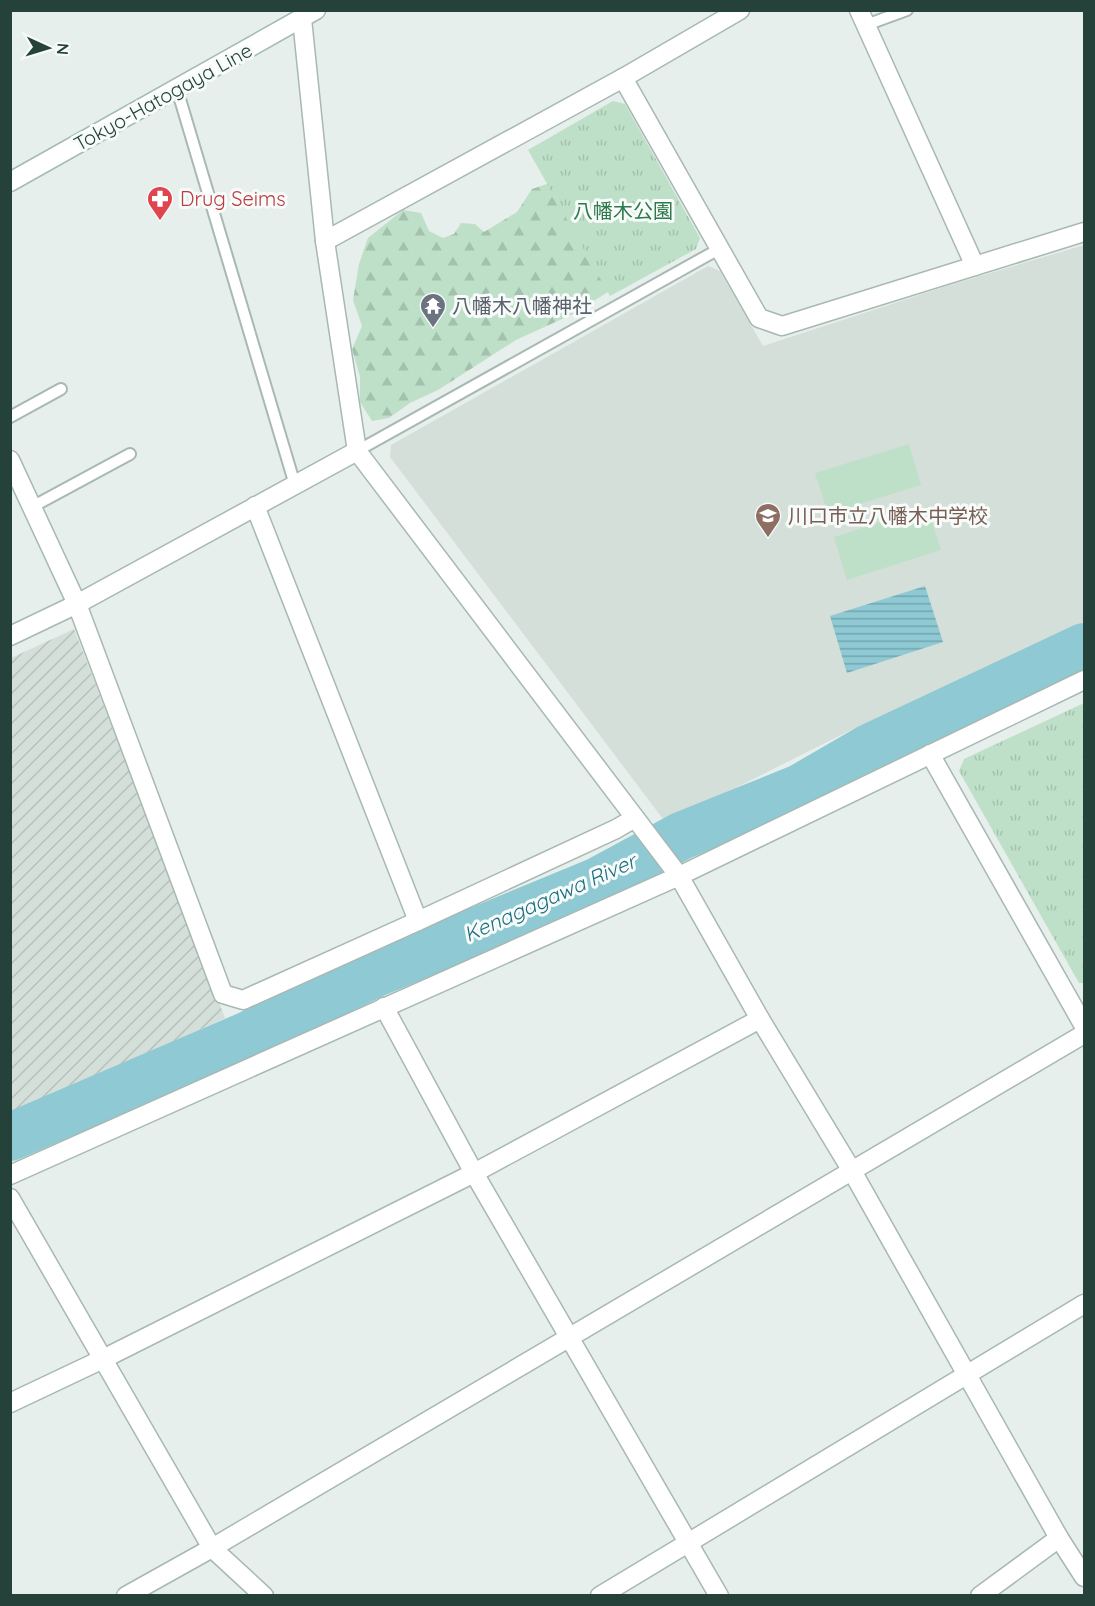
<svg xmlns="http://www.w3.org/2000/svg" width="1095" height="1606" font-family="Quicksand,'Noto Sans JP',sans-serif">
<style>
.built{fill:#d4dfda}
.industrial{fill:url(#industrial-furrows)}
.grass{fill:#bfe0c8}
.forest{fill:url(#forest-firs)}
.park{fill:url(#park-tufts)}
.water{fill:url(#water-rules)}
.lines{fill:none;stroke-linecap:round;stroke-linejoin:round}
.river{stroke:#8ec9d4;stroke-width:48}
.service-casing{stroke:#a8b8b2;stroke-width:14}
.minor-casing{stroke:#a8b8b2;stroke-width:21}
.tertiary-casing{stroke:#a8b8b2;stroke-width:21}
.secondary-casing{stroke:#a4bbb3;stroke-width:21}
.service{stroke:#fff;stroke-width:10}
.minor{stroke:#fff;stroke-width:18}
.tertiary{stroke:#fff;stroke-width:18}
.secondary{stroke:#fff;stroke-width:18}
.labels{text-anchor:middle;stroke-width:6;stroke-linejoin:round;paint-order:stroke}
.street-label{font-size:20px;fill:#24423a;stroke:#f7fbf9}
.health-label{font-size:20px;fill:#be3a42;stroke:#f7fbf9;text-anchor:start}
.park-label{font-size:20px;fill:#2d7a4b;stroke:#f7fbf9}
.worship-label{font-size:20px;fill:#5b616d;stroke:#f7fbf9;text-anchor:start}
.education-label{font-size:20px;fill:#785e54;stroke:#f7fbf9;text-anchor:start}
.water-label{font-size:21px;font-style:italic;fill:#1c6f80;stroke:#f7fbf9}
</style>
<defs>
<pattern id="industrial-furrows" width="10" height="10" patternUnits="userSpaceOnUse" patternTransform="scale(1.5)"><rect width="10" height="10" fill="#d4dfda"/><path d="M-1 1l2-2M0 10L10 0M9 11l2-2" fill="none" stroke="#b6c1bc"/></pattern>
<pattern id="forest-firs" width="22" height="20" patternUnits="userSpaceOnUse" patternTransform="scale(1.5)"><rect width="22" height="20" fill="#bfe0c8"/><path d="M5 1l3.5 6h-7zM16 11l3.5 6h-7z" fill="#a4c1ad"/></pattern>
<pattern id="park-tufts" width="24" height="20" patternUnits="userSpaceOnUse" patternTransform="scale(1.5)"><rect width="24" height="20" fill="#bfe0c8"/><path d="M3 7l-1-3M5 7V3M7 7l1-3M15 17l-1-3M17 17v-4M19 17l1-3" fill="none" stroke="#a4c1ad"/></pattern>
<pattern id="water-rules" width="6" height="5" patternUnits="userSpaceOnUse" patternTransform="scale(1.5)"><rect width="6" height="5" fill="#8ec9d4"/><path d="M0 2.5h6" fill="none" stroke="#74a5ad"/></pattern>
</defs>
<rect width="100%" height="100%" fill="#e6efeb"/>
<!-- built -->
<polygon class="built" points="1084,245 1084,622 843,734 666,823 390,457 391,445 708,266 720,271 763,346 950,285"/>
<!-- industrial -->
<polygon class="industrial" points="74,629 225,1018 11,1115 11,658"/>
<!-- grass -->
<g class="grass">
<polygon points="909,444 921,485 828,514 815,473"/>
<polygon points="927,507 941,550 847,580 834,537"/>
</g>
<!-- forest -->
<polygon class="forest" points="547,184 567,191 632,284 608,292 573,314 516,340 438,390 410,403 389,418 372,421 360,402 360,377 352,349 362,326 353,300 359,264 368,238 403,210 421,213 429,231 443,238 454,234 461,223 475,224 484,232 517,212 532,189"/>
<!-- park -->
<g class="park">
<polygon points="613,101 625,104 700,238 696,249 610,296 528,150"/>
<polygon points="1084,703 1084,983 1079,983 959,771 964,759"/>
</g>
<!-- water -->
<polygon class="water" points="925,586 943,642 847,673 830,616"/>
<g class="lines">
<!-- river -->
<polyline class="river" points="10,1137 246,1036 378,972 596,882 681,836 800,788 869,748 1084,647"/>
<defs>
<g id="service">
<polyline points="866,25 907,10"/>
<polyline points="177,89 295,485"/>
<polyline points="10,417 61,389"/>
<polyline points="357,451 719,249"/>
<polyline points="32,507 130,454"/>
</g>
<g id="minor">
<polyline points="859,10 975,266"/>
<polyline points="623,78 759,318 782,326 1084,232"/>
<polyline points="10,460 77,604 223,994 243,1000 418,921 616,829 635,818"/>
<polyline points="255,506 418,921"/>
<polyline points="930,754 1084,1026"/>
<polyline points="384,1007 474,1173 719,1596"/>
<polyline points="10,1175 679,876 1084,680"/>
<polyline points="10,1403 105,1358 474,1173 760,1019"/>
<polyline points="600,1596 1084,1304"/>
<polyline points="980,1596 1059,1538"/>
</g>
<g id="tertiary">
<polyline points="302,19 325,241 357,451 679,876 760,1019 852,1171 1059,1538 1084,1577"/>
<polyline points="325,241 623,78 740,10"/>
<polyline points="10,636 77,604 357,451"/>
<polyline points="10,1198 212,1548 264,1596"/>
<polyline points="126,1596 212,1548 1084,1034"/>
</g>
<polyline id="secondary" points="10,182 316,10"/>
</defs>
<!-- service casing -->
<use href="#service" class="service-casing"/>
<!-- minor casing -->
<use href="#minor" class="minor-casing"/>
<!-- tertiary casing -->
<use href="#tertiary" class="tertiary-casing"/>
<!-- secondary casing -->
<use href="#secondary" class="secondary-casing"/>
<!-- service -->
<use href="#service" class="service"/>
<!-- minor -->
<use href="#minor" class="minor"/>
<!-- tertiary -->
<use href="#tertiary" class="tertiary"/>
<!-- secondary -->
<use href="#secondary" class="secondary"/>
</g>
<!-- icons -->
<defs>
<symbol id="pharmacy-pin" viewBox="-11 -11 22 30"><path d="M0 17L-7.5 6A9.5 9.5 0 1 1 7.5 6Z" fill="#e0444e" stroke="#f7fbf9"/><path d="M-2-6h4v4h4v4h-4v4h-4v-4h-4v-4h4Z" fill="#fff"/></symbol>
<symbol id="temple-pin" viewBox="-11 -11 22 30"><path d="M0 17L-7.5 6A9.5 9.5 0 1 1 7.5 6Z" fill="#6b7280" stroke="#f7fbf9"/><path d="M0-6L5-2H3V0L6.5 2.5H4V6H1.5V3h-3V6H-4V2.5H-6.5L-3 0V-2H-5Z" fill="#fff"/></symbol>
<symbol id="school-pin" viewBox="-11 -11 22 30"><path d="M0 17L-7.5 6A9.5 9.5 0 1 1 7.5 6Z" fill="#8d6e63" stroke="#f7fbf9"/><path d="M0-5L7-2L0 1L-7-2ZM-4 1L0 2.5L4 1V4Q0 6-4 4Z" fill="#fff"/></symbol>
</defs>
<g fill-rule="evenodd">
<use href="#pharmacy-pin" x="145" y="184" width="30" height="40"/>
<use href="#temple-pin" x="418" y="291" width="30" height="40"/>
<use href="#school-pin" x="753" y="501" width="30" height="40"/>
</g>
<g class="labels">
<!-- street labels -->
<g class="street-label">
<text transform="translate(163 97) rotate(-29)" y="7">Tokyo-Hatogaya Line</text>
</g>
<!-- health labels -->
<g class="health-label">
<text x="180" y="206">Drug Seims</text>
</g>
<!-- park labels -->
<g class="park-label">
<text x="623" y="218">八幡木公園</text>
</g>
<!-- worship labels -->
<g class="worship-label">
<text x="452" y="313">八幡木八幡神社</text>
</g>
<!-- education labels -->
<g class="education-label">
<text x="788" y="523">川口市立八幡木中学校</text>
</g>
<!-- water labels -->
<g class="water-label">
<text transform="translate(550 898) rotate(-24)" y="7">Kenagagawa River</text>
</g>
</g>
<!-- border -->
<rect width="1095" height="1606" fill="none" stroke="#24423a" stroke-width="24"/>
<!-- north arrow -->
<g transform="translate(48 48) rotate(94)" stroke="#f7fbf9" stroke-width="4.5" paint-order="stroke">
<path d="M0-4.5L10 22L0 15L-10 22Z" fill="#24423a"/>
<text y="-9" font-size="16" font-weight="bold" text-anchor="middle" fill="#24423a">N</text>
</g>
</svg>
